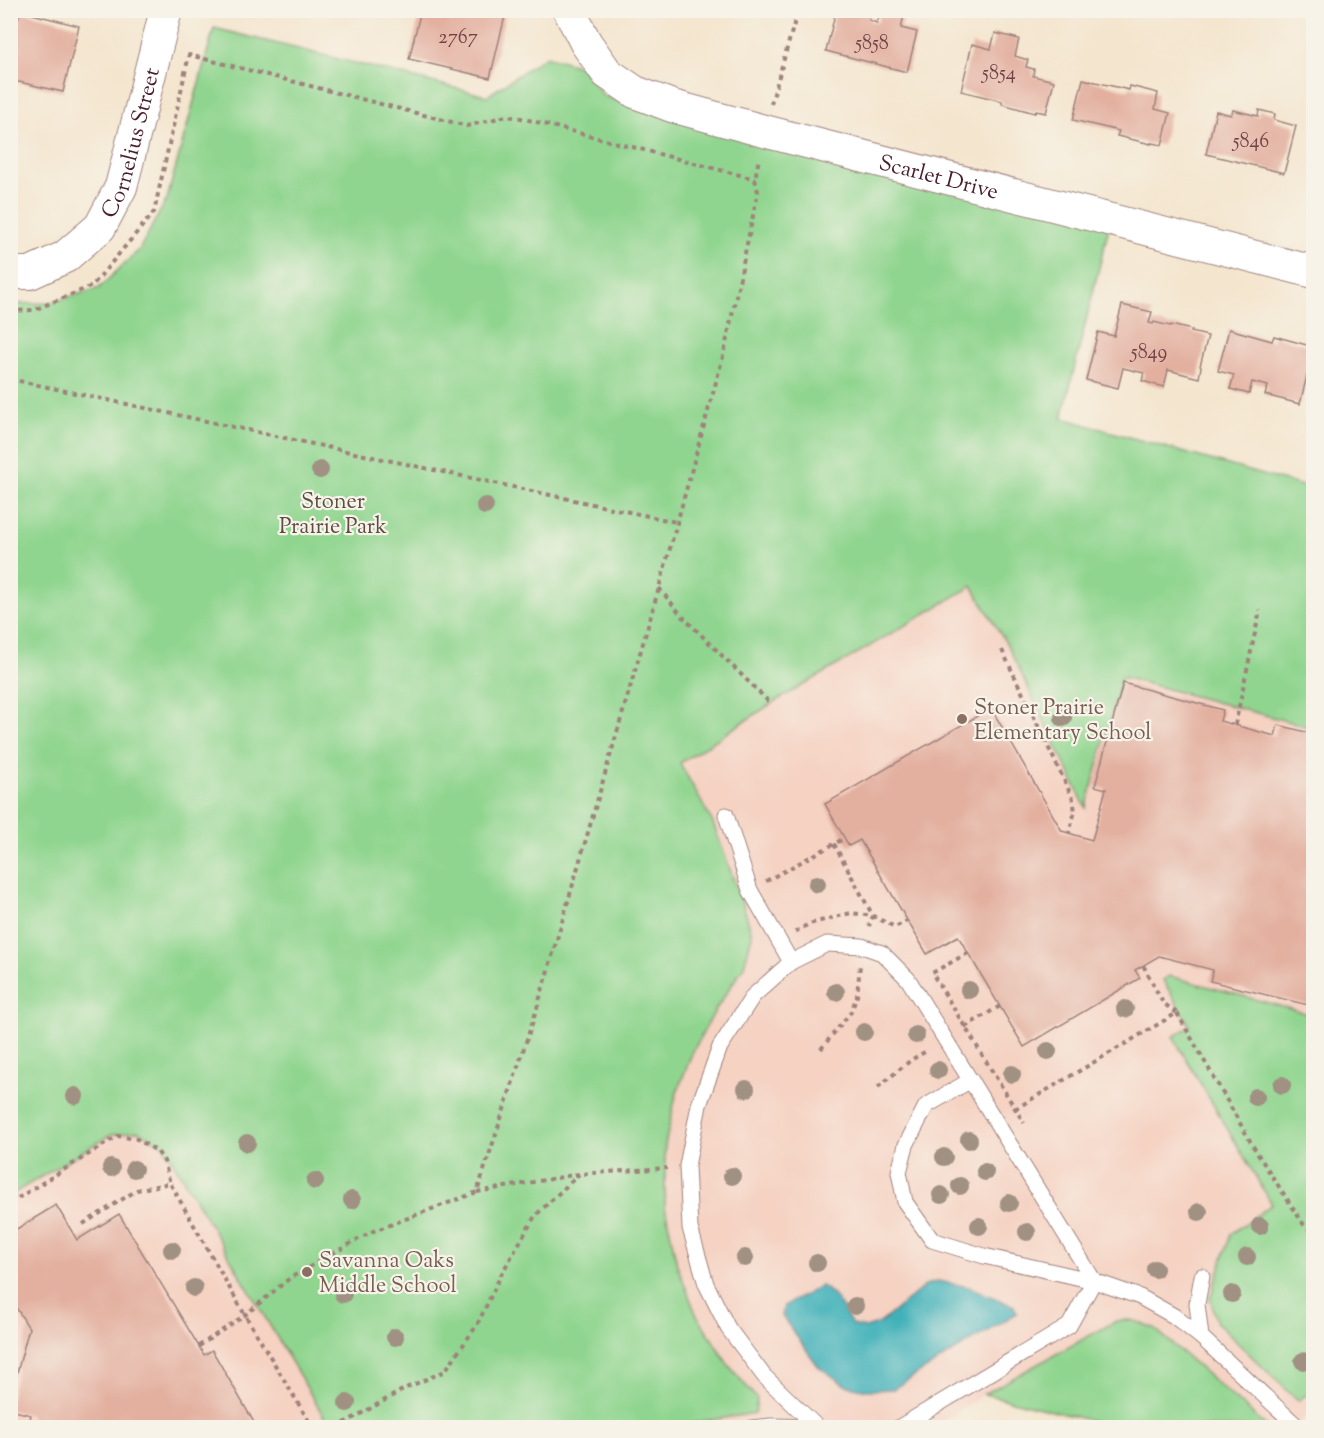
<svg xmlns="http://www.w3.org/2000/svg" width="1324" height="1438" font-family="'Sorts Mill Goudy',serif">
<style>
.built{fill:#f5d2c2}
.green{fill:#90d58f;stroke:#6d7a5d;stroke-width:1.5}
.water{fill:#41b1b9;stroke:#466872;stroke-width:1.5}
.building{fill:#e3af9f}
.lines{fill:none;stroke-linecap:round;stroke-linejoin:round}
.service-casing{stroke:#9f827c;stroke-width:17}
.minor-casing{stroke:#9f827c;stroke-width:34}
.path{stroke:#9f827c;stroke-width:4;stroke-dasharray:4.5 4.5;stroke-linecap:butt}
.service{stroke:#fff;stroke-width:15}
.minor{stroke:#fff;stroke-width:32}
.tree{fill:#a09182}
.education-dot{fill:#8d6e63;stroke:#f7f3e8;stroke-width:2}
.labels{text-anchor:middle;stroke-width:4.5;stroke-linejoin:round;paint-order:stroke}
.number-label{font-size:20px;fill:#704348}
.street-label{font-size:22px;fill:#4a1f2b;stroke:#f7f3e8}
.park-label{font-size:22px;fill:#5c4c44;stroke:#f7f3e8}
.education-label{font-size:22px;fill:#785e54;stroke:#f7f3e8;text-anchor:start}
</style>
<rect width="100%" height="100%" fill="#f7f3e8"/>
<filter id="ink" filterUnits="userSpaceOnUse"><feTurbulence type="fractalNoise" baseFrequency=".0167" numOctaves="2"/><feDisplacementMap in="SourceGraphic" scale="12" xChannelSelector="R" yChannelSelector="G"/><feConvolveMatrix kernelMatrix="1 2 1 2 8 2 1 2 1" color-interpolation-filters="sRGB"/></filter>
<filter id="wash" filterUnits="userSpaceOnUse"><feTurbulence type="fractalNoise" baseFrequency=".008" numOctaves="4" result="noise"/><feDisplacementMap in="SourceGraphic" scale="24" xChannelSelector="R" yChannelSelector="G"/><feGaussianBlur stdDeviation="1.35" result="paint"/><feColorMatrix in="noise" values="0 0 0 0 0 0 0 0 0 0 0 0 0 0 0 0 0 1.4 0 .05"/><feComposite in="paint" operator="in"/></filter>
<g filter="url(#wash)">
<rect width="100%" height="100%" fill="#f4e5ce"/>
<!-- built -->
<polygon class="built" points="720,331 1313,489 1314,1407 1296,1427 1117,1427 984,1394 934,1428 11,1428 11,822"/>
<!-- green -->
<g class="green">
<polygon points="214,28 487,96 546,56 580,66 604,96 651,112 1111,219 1062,418 1313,489 1313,728 1122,677 1086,808 1008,646 972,586 771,704 680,763 713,823 745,911 752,935 744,966 716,1009 692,1053 676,1095 665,1145 665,1207 677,1265 696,1314 727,1363 757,1399 755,1413 661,1428 330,1427 163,1145 138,1131 110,1135 11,1195 11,304 49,303 99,288 139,250 167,199"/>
<polygon points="1169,976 1313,1015 1314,1389 1298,1401 1217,1323 1210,1298 1231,1234 1272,1204 1173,1037 1190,1026 1163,980"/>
<polygon points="1131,1320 1154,1328 1267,1427 1117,1427 984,1394 1116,1321"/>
</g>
<!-- water -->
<path class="water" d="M938 1281 969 1287 1014 1306 1017 1313 893 1389 867 1390 845 1385 818 1366 782 1316 784 1306 821 1286C837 1295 843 1309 852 1325L866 1328 880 1323 926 1285Z"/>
<g id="blocks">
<!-- building -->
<g class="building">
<polygon points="421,10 498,10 506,12 490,78 409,59"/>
<polygon points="836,10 871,12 869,20 877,23 881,10 905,11 901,28 917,32 907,72 826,51"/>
<polygon points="20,11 79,26 63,92 10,80 10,50"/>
<polygon points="995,33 1019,39 1015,56 1028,60 1026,67 1034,69 1033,76 1054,81 1046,113 1036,111 1035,113 1002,104 1002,101 961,91 972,44 991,49"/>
<polygon points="1083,79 1129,90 1130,86 1158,93 1155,109 1170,113 1162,145 1151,143 1151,144 1117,136 1119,131 1073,120"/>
<polygon points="1233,110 1258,116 1259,110 1275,114 1274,120 1296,126 1284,173 1206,154 1216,111 1231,115"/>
<polygon points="1122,305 1152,312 1149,323 1153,324 1154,322 1170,326 1171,325 1192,330 1191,332 1208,336 1200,366 1201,367 1199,378 1168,370 1164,387 1142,381 1144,373 1123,368 1118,388 1086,380 1098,332 1114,336"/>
<polygon points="1229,329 1272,341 1274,336 1314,347 1300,404 1265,395 1268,386 1252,382 1249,394 1230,389 1234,375 1218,371"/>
<polygon points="1123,683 1223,710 1220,721 1275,736 1278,725 1314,734 1314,1002 1312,1006 1210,981 1213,970 1159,956 1135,970 1140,978 1024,1047 958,936 927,954 860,840 849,846 825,804 991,708 1062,831 1092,840 1106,789 1095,786"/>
<polygon points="56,1205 77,1240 119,1214 204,1355 212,1350 255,1424 249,1428 28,1428 31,1415 10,1410 10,1399 29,1328 10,1298 10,1233"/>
</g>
</g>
</g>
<g filter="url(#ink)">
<use href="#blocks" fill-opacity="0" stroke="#9f827c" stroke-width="1.5"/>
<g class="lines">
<defs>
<g id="service">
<polyline points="726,815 750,890 791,962"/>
<polyline points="971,1080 926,1106 906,1145 899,1172 905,1202 932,1240 984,1256 1094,1281 1140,1297 1174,1316 1201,1337 1299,1428"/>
<polyline points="1201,1337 1197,1304 1202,1276"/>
<polyline points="752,1428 771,1426 817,1427"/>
<polyline points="818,1428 764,1376 728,1328 706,1284 690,1228 687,1166 699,1105 720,1047 753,996 791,962 827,944 862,946 882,953 908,979 1094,1281"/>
<polyline points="898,1428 1069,1326 1094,1281"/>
</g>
<g id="minor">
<path id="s1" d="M569 10 586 43 607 73 635 92 672 106 764 131 1314 272"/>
<path id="s2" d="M10 273H30L65 257 100 227 121 187 166 10"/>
</g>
</defs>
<!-- service casing -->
<use href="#service" class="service-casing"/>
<!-- minor casing -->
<use href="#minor" class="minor-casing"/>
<!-- path -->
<g class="path">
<polyline points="771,104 798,10"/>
<polyline points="10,311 34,310 92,286 154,212 189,55 467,126 506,116 521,118 755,179"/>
<polyline points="10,379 676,522"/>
<polyline points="659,588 683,617 771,704"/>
<polyline points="1002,650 1073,799 1075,811 1069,833"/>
<polyline points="1235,725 1260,610"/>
<polyline points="834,844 873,916 869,926"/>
<polyline points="766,881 845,838"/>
<polyline points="795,932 809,924 851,913 873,916 895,927 907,921"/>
<polyline points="968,953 932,973 1024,1123"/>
<polyline points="1177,1013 1257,1153 1304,1225 1314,1233"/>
<polyline points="965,1027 1000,1006"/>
<polyline points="821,1049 851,1012 857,996 860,965"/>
<polyline points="878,1087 911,1060 928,1050"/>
<polyline points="1015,1109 1177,1013 1163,1003 1143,965"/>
<polyline points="477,1192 579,1174 667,1168"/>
<polyline points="10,1203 118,1136 137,1139 157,1151 164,1161 170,1183"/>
<polyline points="83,1224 137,1190 170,1183 245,1315 313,1428"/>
<polyline points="199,1346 245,1315 290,1278 371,1232 477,1192 537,1008 659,588 724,353 758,192 755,179 759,158"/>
<polyline points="336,1428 406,1388 445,1371 477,1325 502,1273 535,1216 579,1174"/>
</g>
<!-- service -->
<use href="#service" class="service"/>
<!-- minor -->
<use href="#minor" class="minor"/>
</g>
<!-- trees -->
<g class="tree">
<circle cx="320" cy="470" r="9"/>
<circle cx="485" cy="506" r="9"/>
<circle cx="1063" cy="718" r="9"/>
<circle cx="817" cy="884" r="9"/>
<circle cx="969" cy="990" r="9"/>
<circle cx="836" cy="992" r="9"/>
<circle cx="1125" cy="1009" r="9"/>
<circle cx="864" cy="1032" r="9"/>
<circle cx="916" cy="1035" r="9"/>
<circle cx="1048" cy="1051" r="9"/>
<circle cx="938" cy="1070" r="9"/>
<circle cx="1012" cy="1074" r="9"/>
<circle cx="1282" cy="1085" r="9"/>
<circle cx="746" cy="1089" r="9"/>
<circle cx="75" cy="1096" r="9"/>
<circle cx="1256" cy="1097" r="9"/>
<circle cx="969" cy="1140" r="9"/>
<circle cx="247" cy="1143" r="9"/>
<circle cx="944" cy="1157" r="9"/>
<circle cx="111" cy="1168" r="9"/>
<circle cx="134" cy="1169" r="9"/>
<circle cx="985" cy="1172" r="9"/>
<circle cx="732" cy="1176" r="9"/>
<circle cx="315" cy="1181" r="9"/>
<circle cx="960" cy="1186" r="9"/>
<circle cx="941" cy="1195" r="9"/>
<circle cx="352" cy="1200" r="9"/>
<circle cx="1009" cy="1203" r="9"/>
<circle cx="1199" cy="1212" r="9"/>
<circle cx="979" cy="1226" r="9"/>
<circle cx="1260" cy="1226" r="9"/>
<circle cx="1027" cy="1232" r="9"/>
<circle cx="172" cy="1250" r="9"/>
<circle cx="1247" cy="1257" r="9"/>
<circle cx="745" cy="1258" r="9"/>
<circle cx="817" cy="1263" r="9"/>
<circle cx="1155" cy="1269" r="9"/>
<circle cx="194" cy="1288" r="9"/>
<circle cx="343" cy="1294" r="9"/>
<circle cx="1232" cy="1294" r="9"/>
<circle cx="855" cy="1306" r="9"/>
<circle cx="395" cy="1337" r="9"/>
<circle cx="1303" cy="1361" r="9"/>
<circle cx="347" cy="1403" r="9"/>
</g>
</g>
<!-- markers -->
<g class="education-dot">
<circle cx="962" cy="719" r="6"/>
<circle cx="307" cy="1272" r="6"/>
</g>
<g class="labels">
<!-- number labels -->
<g class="number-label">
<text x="458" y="43">2767</text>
<text x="872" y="49">5858</text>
<text x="999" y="79">5854</text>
<text x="1251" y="147">5846</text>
<text x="1149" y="358">5849</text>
</g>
<!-- street labels -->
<g class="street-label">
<text dy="8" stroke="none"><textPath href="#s2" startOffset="195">Cornelius Street</textPath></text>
<text dy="8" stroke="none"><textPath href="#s1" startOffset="423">Scarlet Drive</textPath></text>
</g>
<!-- park labels -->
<g class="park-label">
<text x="333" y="508">Stoner<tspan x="333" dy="25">Prairie Park</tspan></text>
</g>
<!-- education labels -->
<g class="education-label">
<text x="974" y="714">Stoner Prairie<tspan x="974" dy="25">Elementary School</tspan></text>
<text x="319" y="1267">Savanna Oaks<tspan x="319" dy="25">Middle School</tspan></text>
</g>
</g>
<!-- margin -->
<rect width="1324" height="1438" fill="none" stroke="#f7f3e8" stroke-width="36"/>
</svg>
